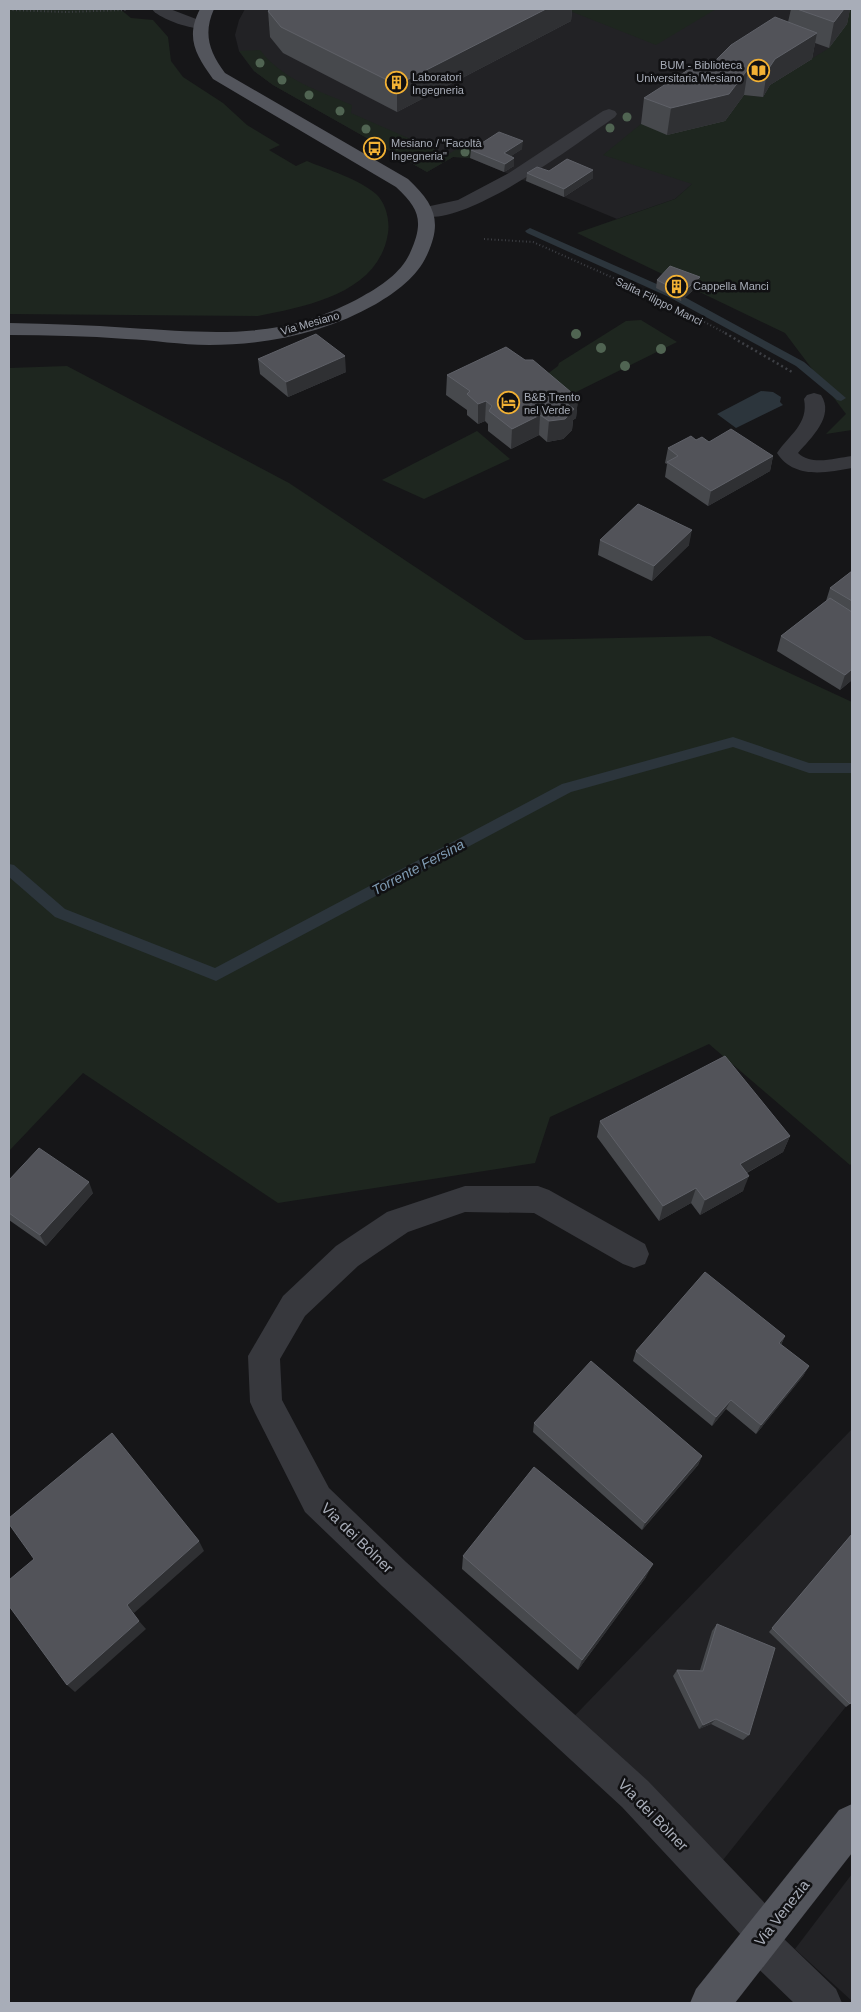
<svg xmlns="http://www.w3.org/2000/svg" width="861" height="2012" font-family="Helvetica,sans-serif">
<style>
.built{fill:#222225}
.green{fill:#1e261f}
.water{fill:#2c353c}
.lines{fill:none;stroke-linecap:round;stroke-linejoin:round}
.stream{fill:#2c353c;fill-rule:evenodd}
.path-far1{stroke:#3d3f44;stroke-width:2;stroke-dasharray:1 2.5;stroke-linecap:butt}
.path{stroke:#3d3f44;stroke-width:2.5;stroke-dasharray:2 3;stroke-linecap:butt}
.minor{fill:#37383d;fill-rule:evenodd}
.major{fill:#53555c;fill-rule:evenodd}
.tree{fill:#506452}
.wall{fill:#47494d}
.shaded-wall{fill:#2f3033}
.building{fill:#525359;stroke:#5f6168}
.labels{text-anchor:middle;stroke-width:5;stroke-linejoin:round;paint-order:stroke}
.far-poi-label{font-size:11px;fill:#a8adb8;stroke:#111113;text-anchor:start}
.far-street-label{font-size:11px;fill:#a8adb8;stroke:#111113}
.water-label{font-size:14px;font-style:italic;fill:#7f9bb3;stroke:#111113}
.near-street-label{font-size:15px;fill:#a8adb8;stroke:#111113}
</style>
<rect width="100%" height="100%" fill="#161618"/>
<!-- built -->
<g class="built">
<polygon points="245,9 852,9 852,46 675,199 617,219 470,158 453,157 427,172 273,85 254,71 239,51 235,35 239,20"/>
<polygon points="852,1429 852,1699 719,1865 557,1734"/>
<polygon points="852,1874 852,2001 795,1949"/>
</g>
<!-- green -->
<g class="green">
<path d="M9 9H120L131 18 153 20 168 37 171 61 183 77 223 103 247 125 280 145 269 150 296 166 307 161C328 170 359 179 376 194 386 203 390 221 388 233 379 293 308 306 258 316L9 314Z"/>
<polygon points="565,9 716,9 656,45"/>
<polygon points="824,9 852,9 852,430 826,434 846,414 785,333 577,233 675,199 692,184 603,155 641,124 725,121 744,95 763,97 770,85 829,48"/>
<path d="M260 50C283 80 319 91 352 105L351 113 447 155 462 146 478 153 470 158 453 157 427 172 273 85 254 71 239 51Z"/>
<polygon points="641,320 677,342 566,397 542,378 558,366 559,363 626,321"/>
<polygon points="67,366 289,483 525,640 710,636 852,702 852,1163 850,1165 709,1044 550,1117 535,1163 278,1203 83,1073 9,1151 9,368"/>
<polygon points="477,431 510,459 424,499 382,480"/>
</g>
<!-- water -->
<polygon class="water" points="761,391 773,392 781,397 780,402 783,405 736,428 717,414"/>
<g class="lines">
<!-- stream -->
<g class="stream">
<polygon points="530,228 677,293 804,362 846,398 841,401 837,400 796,366 669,297 527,233 525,231"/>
<polygon points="733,737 809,763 852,763 852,773 809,773 733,747 571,792 216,981 55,917 9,877 9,864 14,865 65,909 215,968 562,784"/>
</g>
<!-- path-far1 -->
<g class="path-far1">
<polyline points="9,10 66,12 126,10"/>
<polyline points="484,239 533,242 665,301 727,334"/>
</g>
<!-- path -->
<polyline class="path" points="725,333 792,372"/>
<!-- minor -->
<g class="minor">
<path d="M152 9H170L204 22 207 25 204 28C194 31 157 18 152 9Z"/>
<path d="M609 109 615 111 617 114 615 117C576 144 467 227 421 216L418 212 421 208 458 200 509 173 603 111Z"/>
<path d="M814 393 821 395C835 416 811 438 798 453 812 466 835 458 852 456V468C825 473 794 479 777 453 789 435 809 424 804 399L807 395Z"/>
<polygon points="465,1186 538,1186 549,1190 645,1244 649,1254 645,1264 634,1268 623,1264 534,1213 465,1212 408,1232 358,1266 305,1316 280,1359 282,1400 329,1488 406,1562 648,1781 780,1919 786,1933 783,1938 836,1989 842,2003 794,2003 745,1956 739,1942 742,1936 622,1807 382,1586 305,1512 255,1413 250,1402 248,1356 283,1296 336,1246 387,1212"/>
</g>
<!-- major -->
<g class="major">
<path d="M200 9H214C203 33 209 52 225 73L408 179C434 204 443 220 427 255 417 277 396 292 376 304 325 333 267 345 209 345 181 345 153 340 126 339 87 336 48 335 9 335V323C50 324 90 325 130 328 217 333 283 341 363 296 381 286 401 273 410 253 424 222 420 209 396 187L213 79C196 55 185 38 200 9Z"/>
<polygon points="852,1804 852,1853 735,2003 690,2003 696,1989 839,1810"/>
</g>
</g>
<!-- trees -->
<g class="tree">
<circle cx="260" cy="63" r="4.5"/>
<circle cx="282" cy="80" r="4.5"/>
<circle cx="309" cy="95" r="4.5"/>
<circle cx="340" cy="111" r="4.5"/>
<circle cx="627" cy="117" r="4.5"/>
<circle cx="610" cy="128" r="4.5"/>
<circle cx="366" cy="129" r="4.5"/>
<circle cx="397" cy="145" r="4.5"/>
<circle cx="465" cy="152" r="4.5"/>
<circle cx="576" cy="334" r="5"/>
<circle cx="601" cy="348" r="5"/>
<circle cx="661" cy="349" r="5"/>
<circle cx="625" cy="366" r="5"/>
</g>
<!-- wall -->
<g class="wall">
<polygon points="271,9 572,9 571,21 397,112 283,53 270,37 268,11"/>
<polygon points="791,9 850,9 847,24 829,48 815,43 812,59 770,85 763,97 744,95 725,121 667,135 641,124 644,98 712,64 788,22"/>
<polygon points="522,149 511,156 514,158 514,166 504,172 470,158 471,150"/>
<polygon points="593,170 593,178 564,197 526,181 527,173 549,171"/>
<polygon points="657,280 699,285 681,301 656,288"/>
<polygon points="258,359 346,372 288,397 260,374"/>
<polygon points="447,375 578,398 576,418 573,420 572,430 563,439 547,442 539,435 511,449 488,431 488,424 485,421 478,424 467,415 467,410 446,395"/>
<polygon points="696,440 709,442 773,456 770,471 708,506 665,477 667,464 665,463 668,448"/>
<polygon points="600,540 689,545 652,581 598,555"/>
<polygon points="852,571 852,680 840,690 777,651 781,636 826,601 830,588"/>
<polygon points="600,1121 790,1136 783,1152 747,1173 743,1191 700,1215 691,1203 659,1221 597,1137"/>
<polygon points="9,1180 93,1193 46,1246 9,1220"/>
<polygon points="785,1336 781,1345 809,1366 803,1376 756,1434 726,1409 712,1426 633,1361 636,1351"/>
<polygon points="534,1423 702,1456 698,1465 642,1530 533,1432"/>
<polygon points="852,1534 850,1704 846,1707 769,1632"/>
<polygon points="463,1556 646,1577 578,1670 462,1569"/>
<polygon points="717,1624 749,1735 743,1740 711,1724 699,1729 673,1676 677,1670 700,1670 712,1631"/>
</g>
<!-- shaded-wall -->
<g class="shaded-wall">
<polygon points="546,9 572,9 571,21 397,112 397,85"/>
<polygon points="844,9 850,9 847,24 829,48 834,22"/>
<polygon points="817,33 812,59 770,85 763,97 767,71 775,59"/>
<polygon points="748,69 744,95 725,121 667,135 671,108"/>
<polygon points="523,141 522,149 504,161 504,153"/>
<polygon points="514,158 514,166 504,172 505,164"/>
<polygon points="593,170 593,178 564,197 564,189"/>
<polygon points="700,277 699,285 681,301 682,293"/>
<polygon points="345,356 346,372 288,397 286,382"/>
<polygon points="578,398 576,418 573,420 572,430 563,439 547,442 549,421 566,403"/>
<polygon points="486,401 485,421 478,424 478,404"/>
<polygon points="540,415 539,435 511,449 512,429"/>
<polygon points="773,456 770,471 708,506 711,491"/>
<polygon points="692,530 689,545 652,581 654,566"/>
<polygon points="852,669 852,680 840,690 845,675"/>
<polygon points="790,1136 783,1152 734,1180 740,1164"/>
<polygon points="749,1176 743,1191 700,1215 705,1200"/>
<polygon points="89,1182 93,1193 46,1246 40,1235"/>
<polygon points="696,1188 691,1203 659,1221 663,1206"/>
<polygon points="785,1336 780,1346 779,1343"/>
<polygon points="809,1366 803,1376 756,1434 761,1425"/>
<polygon points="731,1400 726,1409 712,1426 716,1417"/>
<polygon points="702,1456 698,1465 642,1530 645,1523"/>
<polygon points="199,1541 204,1551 134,1613 127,1605"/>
<polygon points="653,1564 646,1577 578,1670 582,1660"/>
<polygon points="139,1621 146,1629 75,1692 67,1685"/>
<polygon points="716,1719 711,1724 699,1729 703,1725"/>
</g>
<!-- building -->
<g class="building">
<polygon points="271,9 546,9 397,85 281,27 268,11"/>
<polygon points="797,9 844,9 834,22"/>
<polygon points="775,17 817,33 775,59 767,71 748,69 729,94 671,108 644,98 699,63 712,64 731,45"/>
<polygon points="499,132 523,141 504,153 514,158 505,164 471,150"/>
<polygon points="567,159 593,170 564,189 527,173 537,167 549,171"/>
<polygon points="670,266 700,277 682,293 657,280"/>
<polygon points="316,334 345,356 286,382 258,359"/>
<polygon points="506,347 525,360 533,360 578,398 566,403 574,409 565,419 549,421 540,415 512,429 489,411 492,406 486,401 478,404 467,394 470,391 447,375"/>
<polygon points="731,429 773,456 711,491 667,462 678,456 668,448 691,436 696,440 702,437 709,442"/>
<polygon points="638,504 692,530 654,566 600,540"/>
<polygon points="852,571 852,601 830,588"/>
<polygon points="830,598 852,612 852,669 845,675 781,636"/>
<polygon points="725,1056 790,1136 740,1164 749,1176 705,1200 696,1188 663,1206 600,1121"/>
<polygon points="39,1148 89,1182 40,1235 9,1213 9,1180"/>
<polygon points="705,1272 785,1336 779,1343 809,1366 761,1425 731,1400 716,1417 636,1351"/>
<polygon points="591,1361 702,1456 645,1523 534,1423"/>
<polygon points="112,1433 199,1541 127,1605 139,1621 67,1685 9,1606 9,1580 34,1559 9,1524 9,1518"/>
<polygon points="534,1467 653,1564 582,1660 463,1556"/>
<polygon points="852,1534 852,1701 850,1704 772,1628"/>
<polygon points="717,1624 775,1648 749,1735 716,1719 703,1725 677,1670 703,1671"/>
</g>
<!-- icons -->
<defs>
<symbol id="library-ring" viewBox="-11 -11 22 22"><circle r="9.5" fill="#111113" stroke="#f2b134" stroke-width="1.5"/><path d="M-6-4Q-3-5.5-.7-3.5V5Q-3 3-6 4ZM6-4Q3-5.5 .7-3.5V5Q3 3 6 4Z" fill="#f2b134"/></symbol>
<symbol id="building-ring" viewBox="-11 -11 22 22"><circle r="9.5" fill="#111113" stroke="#f2b134" stroke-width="1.5"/><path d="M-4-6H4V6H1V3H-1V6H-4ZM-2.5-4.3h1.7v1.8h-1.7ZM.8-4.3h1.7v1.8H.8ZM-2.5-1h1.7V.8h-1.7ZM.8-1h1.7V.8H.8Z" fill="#f2b134"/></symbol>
<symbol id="bus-ring" viewBox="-11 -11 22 22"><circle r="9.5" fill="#111113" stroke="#f2b134" stroke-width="1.5"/><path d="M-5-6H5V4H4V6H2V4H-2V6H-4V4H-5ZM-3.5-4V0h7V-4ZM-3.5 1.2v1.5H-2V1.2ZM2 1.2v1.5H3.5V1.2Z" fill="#f2b134"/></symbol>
<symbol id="hotel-ring" viewBox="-11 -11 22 22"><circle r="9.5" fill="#111113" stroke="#f2b134" stroke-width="1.5"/><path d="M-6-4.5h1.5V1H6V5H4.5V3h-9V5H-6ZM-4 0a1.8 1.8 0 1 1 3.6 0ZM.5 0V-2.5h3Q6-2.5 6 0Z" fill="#f2b134"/></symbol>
</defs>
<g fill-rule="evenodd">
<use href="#library-ring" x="746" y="58" width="25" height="25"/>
<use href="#building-ring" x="384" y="70" width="25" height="25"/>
<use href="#bus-ring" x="362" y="136" width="25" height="25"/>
<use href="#building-ring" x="664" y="274" width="25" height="25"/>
<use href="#hotel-ring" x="496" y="390" width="25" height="25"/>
</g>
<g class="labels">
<!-- far-poi labels -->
<g class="far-poi-label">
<text x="742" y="69" text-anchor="end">BUM - Biblioteca<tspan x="742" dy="13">Universitaria Mesiano</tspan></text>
<text x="412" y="81">Laboratori<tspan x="412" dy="13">Ingegneria</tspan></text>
<text x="391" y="147">Mesiano / "Facoltà<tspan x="391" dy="13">Ingegneria"</tspan></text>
<text x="693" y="290">Cappella Manci</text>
<text x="524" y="401">B&amp;B Trento<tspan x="524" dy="13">nel Verde</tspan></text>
</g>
<!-- far-street labels -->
<g class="far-street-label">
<text transform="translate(659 301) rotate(26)" y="4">Salita Filippo Manci</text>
<text transform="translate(310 323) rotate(-16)" y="4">Via Mesiano</text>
</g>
<!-- water labels -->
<g class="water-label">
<text transform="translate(418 867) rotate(-28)" y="5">Torrente Fersina</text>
</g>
<!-- near-street labels -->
<g class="near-street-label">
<text transform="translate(357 1538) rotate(44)" y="5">Via dei Bòlner</text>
<text transform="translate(653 1815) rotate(46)" y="5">Via dei Bòlner</text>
<text transform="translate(782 1913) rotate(-52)" y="5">Via Venezia</text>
</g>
</g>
<!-- border -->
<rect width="861" height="2012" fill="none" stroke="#a8adb8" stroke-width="20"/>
</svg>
